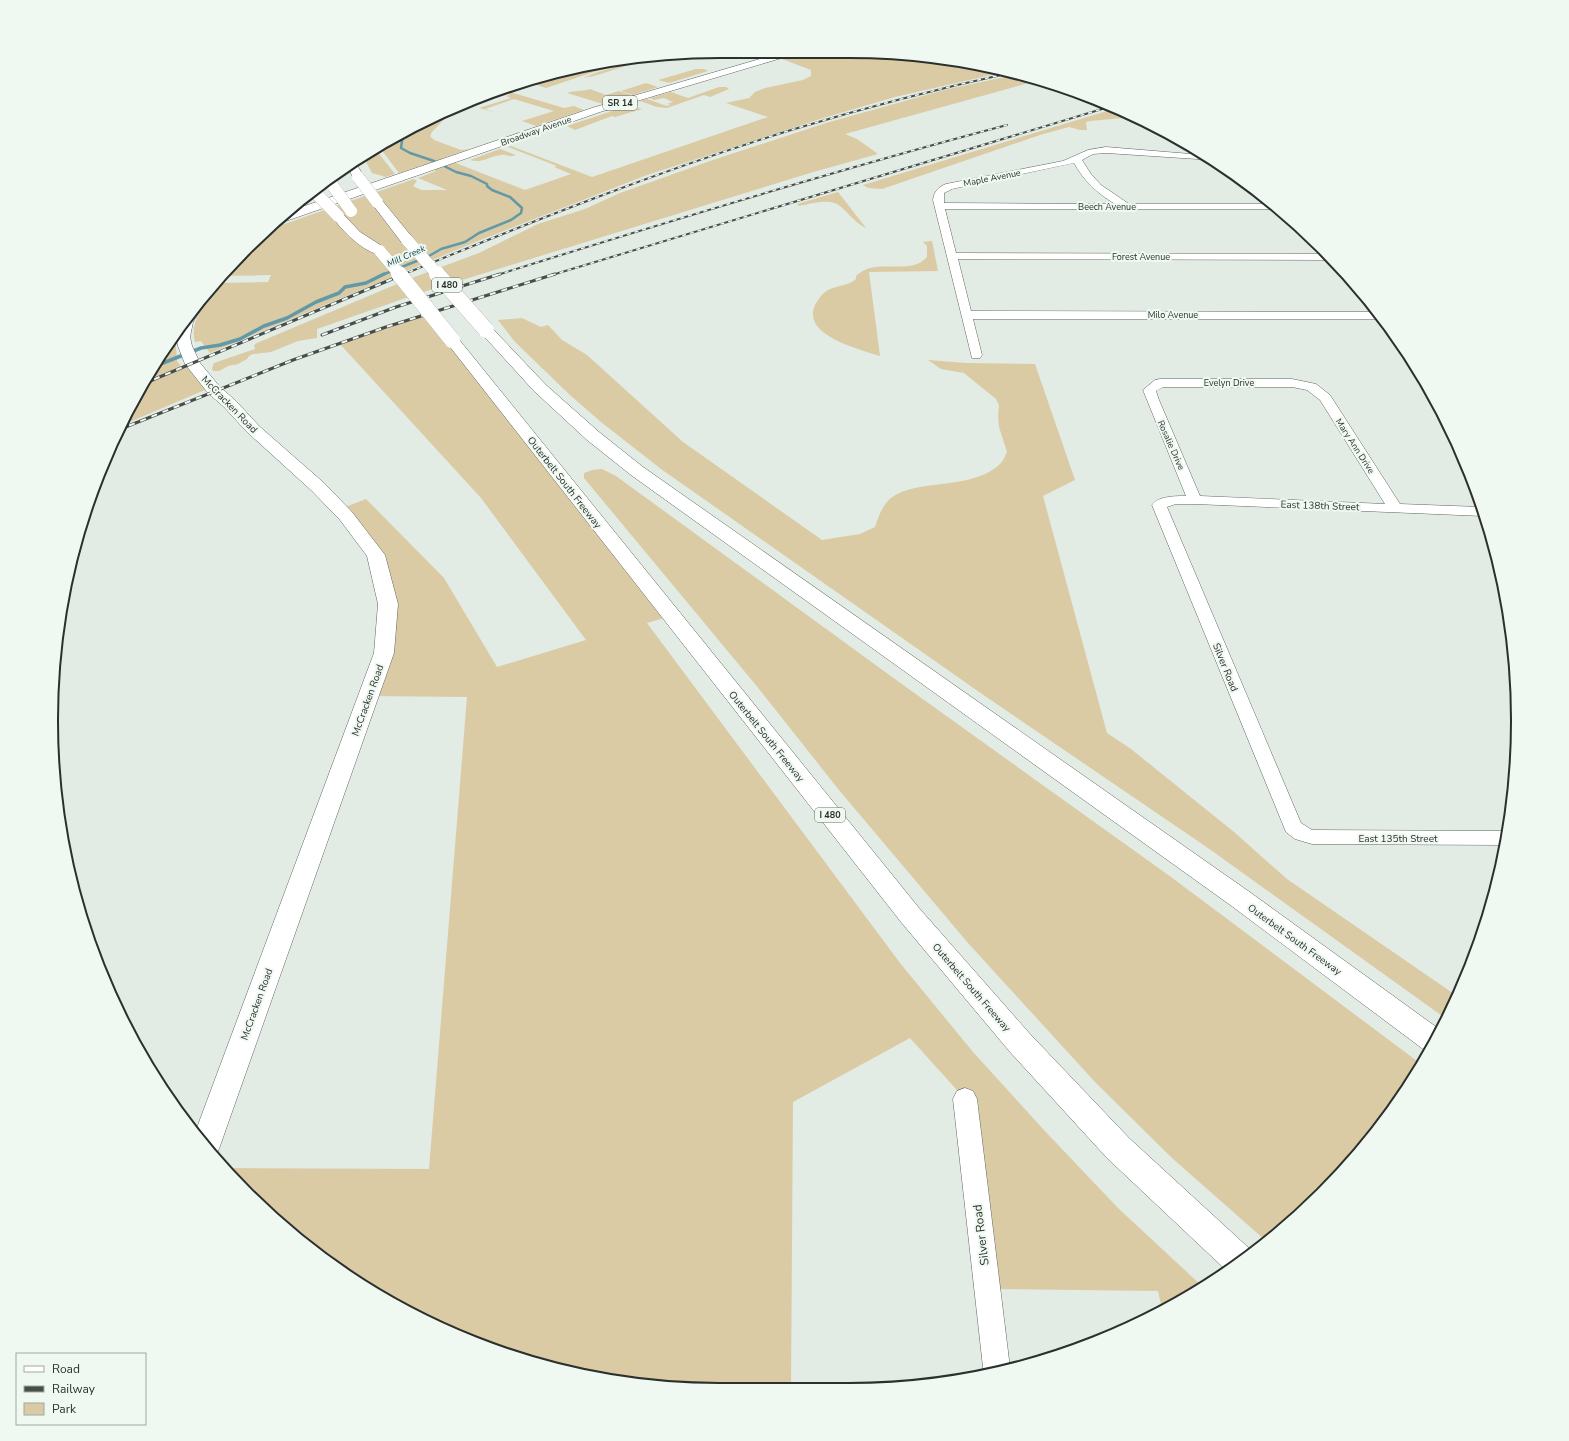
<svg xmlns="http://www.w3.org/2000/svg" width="1569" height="1441" font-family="'Nunito Sans',sans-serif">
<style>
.green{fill:#dacba5}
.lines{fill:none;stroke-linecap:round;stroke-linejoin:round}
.stream-far1{stroke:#6399a6;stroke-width:2.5}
.stream{stroke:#6399a6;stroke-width:3.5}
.street-casing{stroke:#606761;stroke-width:1}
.secondary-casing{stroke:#606761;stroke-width:1}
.primary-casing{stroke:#606761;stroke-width:1}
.highway-casing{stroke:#606761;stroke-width:1}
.street{fill:#fff;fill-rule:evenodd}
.secondary{fill:#fff;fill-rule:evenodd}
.primary{fill:#fff;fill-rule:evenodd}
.highway{fill:#fff;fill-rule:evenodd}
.rail-far1-casing{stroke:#484d4a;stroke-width:2}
.rail-casing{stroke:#484d4a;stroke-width:3}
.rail-far1{stroke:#eff8f1;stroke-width:1.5;stroke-dasharray:4;stroke-linecap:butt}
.rail{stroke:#eff8f1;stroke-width:2;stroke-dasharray:6;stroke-linecap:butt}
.highway-bridge-far1-casing{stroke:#606761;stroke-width:12;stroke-linecap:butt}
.highway-bridge-casing{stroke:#606761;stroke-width:16;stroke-linecap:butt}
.highway-bridge-far1{stroke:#fff;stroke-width:12}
.highway-bridge{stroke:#fff;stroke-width:16}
.labels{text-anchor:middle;stroke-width:4;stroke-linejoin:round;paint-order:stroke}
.shield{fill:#eff8f1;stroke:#666c68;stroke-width:1}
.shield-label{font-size:9px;font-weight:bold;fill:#2c302d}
.far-street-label{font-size:9px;fill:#2c302d;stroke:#eff8f1}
.far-water-label{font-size:9px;font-style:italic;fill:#073b46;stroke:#eff8f1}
.street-label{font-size:10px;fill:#2c302d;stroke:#eff8f1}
.near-street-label{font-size:12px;fill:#2c302d;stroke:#eff8f1}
.rim{fill:none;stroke:#2c302d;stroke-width:2}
</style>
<rect width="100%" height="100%" fill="#e2ebe4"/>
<!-- green -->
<g class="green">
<path d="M807 52C873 52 940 52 1004 72L895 97 820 119 647 175 478 241 210 353 201 341 195 342C188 320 209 300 221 283L268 282 271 275 225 276 237 261 270 229 414 179 417 181 413 186 421 190H447L418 178 436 171 423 165 399 173 380 148 425 120 457 106 432 132 430 136 434 140 461 150 469 149 443 158 525 190 571 174 554 167 557 166 508 147 511 146 592 177 768 117 726 103 749 98 755 92 765 88 803 80 811 76V70L782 59Z"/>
<path d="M639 59 645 61 634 62 637 63 627 65H629L594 76 583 78 598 72 624 65 597 71 546 88 534 84 510 92 564 108 574 106 584 110 536 126 522 121 554 111 514 99 485 109 497 113 479 108 511 98 506 96 511 94C506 93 502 94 497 93L469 102 505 87 590 64Z"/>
<polygon points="696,69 704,69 708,71 669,83 658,80"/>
<polygon points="1014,75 1036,81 845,134 857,139 878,154 810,173 420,293 317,329 317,338 298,341 271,352 253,354 249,356 247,359 238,364 228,366 219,371 213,371 212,368 214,363 255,349 254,345 257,343 409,279 479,253 538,224 585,209 620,193 713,160 826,123 944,90"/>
<polygon points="646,83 658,87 633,95 621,91"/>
<polygon points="719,87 726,87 729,89 710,97 704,95 667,108 657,107 640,101 647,99 667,106 671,105 667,104 673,102 664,98 654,100 650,98 671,92 688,98"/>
<path d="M590 89 606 95 619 91 631 95 603 104 567 93C575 90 582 92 590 89Z"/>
<polygon points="630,105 642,109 615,117 612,116 575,130 567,126"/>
<polygon points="1117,108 1126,115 1123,118 1090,121 1086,122 1087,130 1080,130 1069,127 1040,135 882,189 868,188 863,185"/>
<path d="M500 149 516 155C508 158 507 154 501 155 490 156 481 164 470 160Z"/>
<polygon points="376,150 395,174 386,177 372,173 364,158"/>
<path d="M838 192 866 228C853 222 846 209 837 204 827 199 810 204 799 206L797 204Z"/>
<path d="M932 241 938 271 869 272 880 356C857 348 790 333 821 296 831 284 846 288 856 279V276C876 256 910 277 927 257V246L923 242Z"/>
<polygon points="431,312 671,616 647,623 900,963 973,1052 1043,1129 1118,1208 1203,1287 1162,1309 1158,1291 987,1289 965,1099 910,1038 793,1102 791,1388 633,1384 506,1355 386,1300 279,1224 223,1168 429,1169 467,697 368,696 384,653 376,555 340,509 366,499 444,578 497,667 586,640 481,498 339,343"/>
<path d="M522 318 541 327 548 325 562 340 587 355 683 442 822 540 860 534 875 527C878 518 881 509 887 502 909 477 969 492 999 465 1003 462 1005 456 1007 452L999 427 998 416 999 405 996 399 964 373 941 369 928 360 966 363 1035 364 1075 480 1043 496 1107 733 1131 749 1234 832 1287 879 1457 996 1445 1018 1208 848 982 694 661 469 601 422 571 396 515 342 498 320Z"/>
<polygon points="175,334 177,361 182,368 193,364 212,387 120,426 164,349"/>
<polygon points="602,469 616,476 899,682 1171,877 1421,1064 1405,1093 1322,1194 1265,1240 1172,1158 1095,1082 968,943 839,790 755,684 584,478 584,473 592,470"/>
</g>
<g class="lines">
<!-- stream-far1 -->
<polyline class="stream-far1" points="382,275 429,256 441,249 465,242 479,233 511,220 521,213 522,208 510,197 492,190 487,186 487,184 471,176 456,172 434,161 410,153 401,148 402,141 400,135"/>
<!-- stream -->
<polyline class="stream" points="153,367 201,348 220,345 240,339 264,326 287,318 316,302 339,293 345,287 366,283 384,274"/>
<defs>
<g id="street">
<path d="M1106 147 1203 155 1213 160 1106 153 1093 154 1082 160 1091 174 1101 185 1129 204H1269L1276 209H945L956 253 1327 254 1332 260 958 259 971 311 1376 312 1381 319H973L982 355 980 358H972L933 200C934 192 938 187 946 184L1063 161 1088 150ZM1074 163C1084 181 1097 193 1115 204L944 203V193L952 189Z"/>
<path d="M1160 379H1292L1316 384 1330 395 1400 504 1480 507 1483 516 1195 504H1176L1167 507 1301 823 1312 830 1506 831V845L1312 844 1295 839 1286 832 1152 505C1158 496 1176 496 1186 496L1143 390 1155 380ZM1163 387H1292L1307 390 1320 400 1385 504 1200 496 1159 400 1156 391Z"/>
<polygon points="965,1088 973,1091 977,1099 1010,1368 984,1376 953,1099 957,1091"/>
</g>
<polygon id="secondary" points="197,305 201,309 193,322 190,337 192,346 200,363 220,387 236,401 259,426 324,483 352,512 385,555 398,604 394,653 220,1146 216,1156 213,1157 195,1133 374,653 378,604 367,556 340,520 312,491 247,432 224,407 208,393 185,364 178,346 176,337 177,332"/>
<polygon id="primary" points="784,52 797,52 795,54 600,112 286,221 279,221 290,211 592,108"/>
<g id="highway">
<polygon points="356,163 364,177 362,179 354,179 348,168"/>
<polygon points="377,198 381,199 412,237 413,240 412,243 402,243 373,205 371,202 373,199"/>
<path d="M338 212 342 213 360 232 385 248 387 251 385 254C368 258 340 229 332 216L334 213Z"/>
<polygon points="486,326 491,327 546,385 599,432 643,467 1251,893 1439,1029 1428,1050 1423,1049 1233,907 631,475 587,440 534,391 481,333 479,330 481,327"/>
<polygon points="452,336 457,337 919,908 1030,1034 1129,1138 1252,1251 1227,1271 1107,1158 1010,1052 901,922 447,343 445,340 447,337"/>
</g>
</defs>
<!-- street casing -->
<use href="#street" class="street-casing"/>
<!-- secondary casing -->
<use href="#secondary" class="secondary-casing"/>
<!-- primary casing -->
<use href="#primary" class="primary-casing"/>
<!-- highway casing -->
<use href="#highway" class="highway-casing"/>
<!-- street -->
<use href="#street" class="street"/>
<!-- secondary -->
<use href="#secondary" class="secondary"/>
<!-- primary -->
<use href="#primary" class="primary"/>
<!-- highway -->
<use href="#highway" class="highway"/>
<defs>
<g id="rail-far1">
<path d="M402 275C530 222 659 171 791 130 864 108 936 89 1010 73"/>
<path d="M497 275C666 222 836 170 1007 125"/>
<polyline points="552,275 1112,106"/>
</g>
<g id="rail">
<polyline points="322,335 396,307 500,274"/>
<polyline points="143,384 404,274"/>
<polyline points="118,430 293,360 386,327 555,274"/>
</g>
</defs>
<!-- rail-far1 casing -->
<use href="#rail-far1" class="rail-far1-casing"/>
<!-- rail casing -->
<use href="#rail" class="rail-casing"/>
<!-- rail-far1 -->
<use href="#rail-far1" class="rail-far1"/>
<!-- rail -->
<use href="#rail" class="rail"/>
<defs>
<g id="highway-bridge-far1">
<polyline points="358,177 377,202"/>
<polyline points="333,186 351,211"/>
<polyline points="315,192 338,216"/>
<polyline points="407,240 438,275"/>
<polyline points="380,251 400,275"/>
</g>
<g id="highway-bridge">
<polyline points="399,274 452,340"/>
<polyline points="437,274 486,330"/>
</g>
</defs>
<!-- highway-bridge-far1 casing -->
<use href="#highway-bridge-far1" class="highway-bridge-far1-casing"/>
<!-- highway-bridge casing -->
<use href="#highway-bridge" class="highway-bridge-casing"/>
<!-- highway-bridge-far1 -->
<use href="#highway-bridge-far1" class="highway-bridge-far1"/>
<!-- highway-bridge -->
<use href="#highway-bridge" class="highway-bridge"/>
</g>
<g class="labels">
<!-- shield labels -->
<g class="shield">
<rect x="603" y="96" width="34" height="14" rx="3"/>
<rect x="432" y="278" width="30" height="14" rx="3"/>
<rect x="815" y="808" width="30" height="14" rx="3"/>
</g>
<g class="shield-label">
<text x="620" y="106">SR 14</text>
<text x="447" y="288">I 480</text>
<text x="830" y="818">I 480</text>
</g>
<!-- far-street labels -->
<g class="far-street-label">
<text transform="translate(536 131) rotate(-19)" y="3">Broadway Avenue</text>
<text transform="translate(992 178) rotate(-11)" y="3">Maple Avenue</text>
<text x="1107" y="210">Beech Avenue</text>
<text x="1141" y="260">Forest Avenue</text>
<text x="1173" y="318">Milo Avenue</text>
<text x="1229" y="386">Evelyn Drive</text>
<text transform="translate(1171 445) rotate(66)" y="3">Rosalie Drive</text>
<text transform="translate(1355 446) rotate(57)" y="3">Mary Ann Drive</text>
</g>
<!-- far-water labels -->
<g class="far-water-label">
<text transform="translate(406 256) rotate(-24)" y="3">Mill Creek</text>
</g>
<!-- street labels -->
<g class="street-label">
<text transform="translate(230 404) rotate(46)" y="4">McCracken Road</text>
<text transform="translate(565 482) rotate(52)" y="4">Outerbelt South Freeway</text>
<text transform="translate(1320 505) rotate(2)" y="4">East 138th Street</text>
<text transform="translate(1226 667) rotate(68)" y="4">Silver Road</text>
<text transform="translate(367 700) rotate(-70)" y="4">McCracken Road</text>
<text transform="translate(767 736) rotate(51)" y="4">Outerbelt South Freeway</text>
<text x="1398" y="842">East 135th Street</text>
<text transform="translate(1295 939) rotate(36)" y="4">Outerbelt South Freeway</text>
<text transform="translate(972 987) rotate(49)" y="4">Outerbelt South Freeway</text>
<text transform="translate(256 1004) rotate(-70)" y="4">McCracken Road</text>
</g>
<!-- near-street labels -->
<g class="near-street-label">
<text transform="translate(981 1235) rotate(-97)" y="4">Silver Road</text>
</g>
</g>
<!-- crop -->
<path d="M0 0H1569V1441H0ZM720 58H849A662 662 0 0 1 1511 720V721A662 662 0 0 1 849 1383H720A662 662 0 0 1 58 721V720A662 662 0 0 1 720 58Z" fill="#eff8f1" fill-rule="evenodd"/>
<path class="rim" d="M720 58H849A662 662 0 0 1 1511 720V721A662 662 0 0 1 849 1383H720A662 662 0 0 1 58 721V720A662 662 0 0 1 720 58Z"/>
<!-- legend -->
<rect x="16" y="1353" width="130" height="72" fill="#eff8f1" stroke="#a1a8a3"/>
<rect x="24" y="1366" width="20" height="6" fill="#ffffff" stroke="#a1a8a3"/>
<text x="52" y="1373" font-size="12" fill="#2c302d">Road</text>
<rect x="24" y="1386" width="20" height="6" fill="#484d4a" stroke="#a1a8a3"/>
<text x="52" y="1393" font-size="12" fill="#2c302d">Railway</text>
<rect x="24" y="1403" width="20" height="12" fill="#dacba5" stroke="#a1a8a3"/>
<text x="52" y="1413" font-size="12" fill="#2c302d">Park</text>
</svg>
